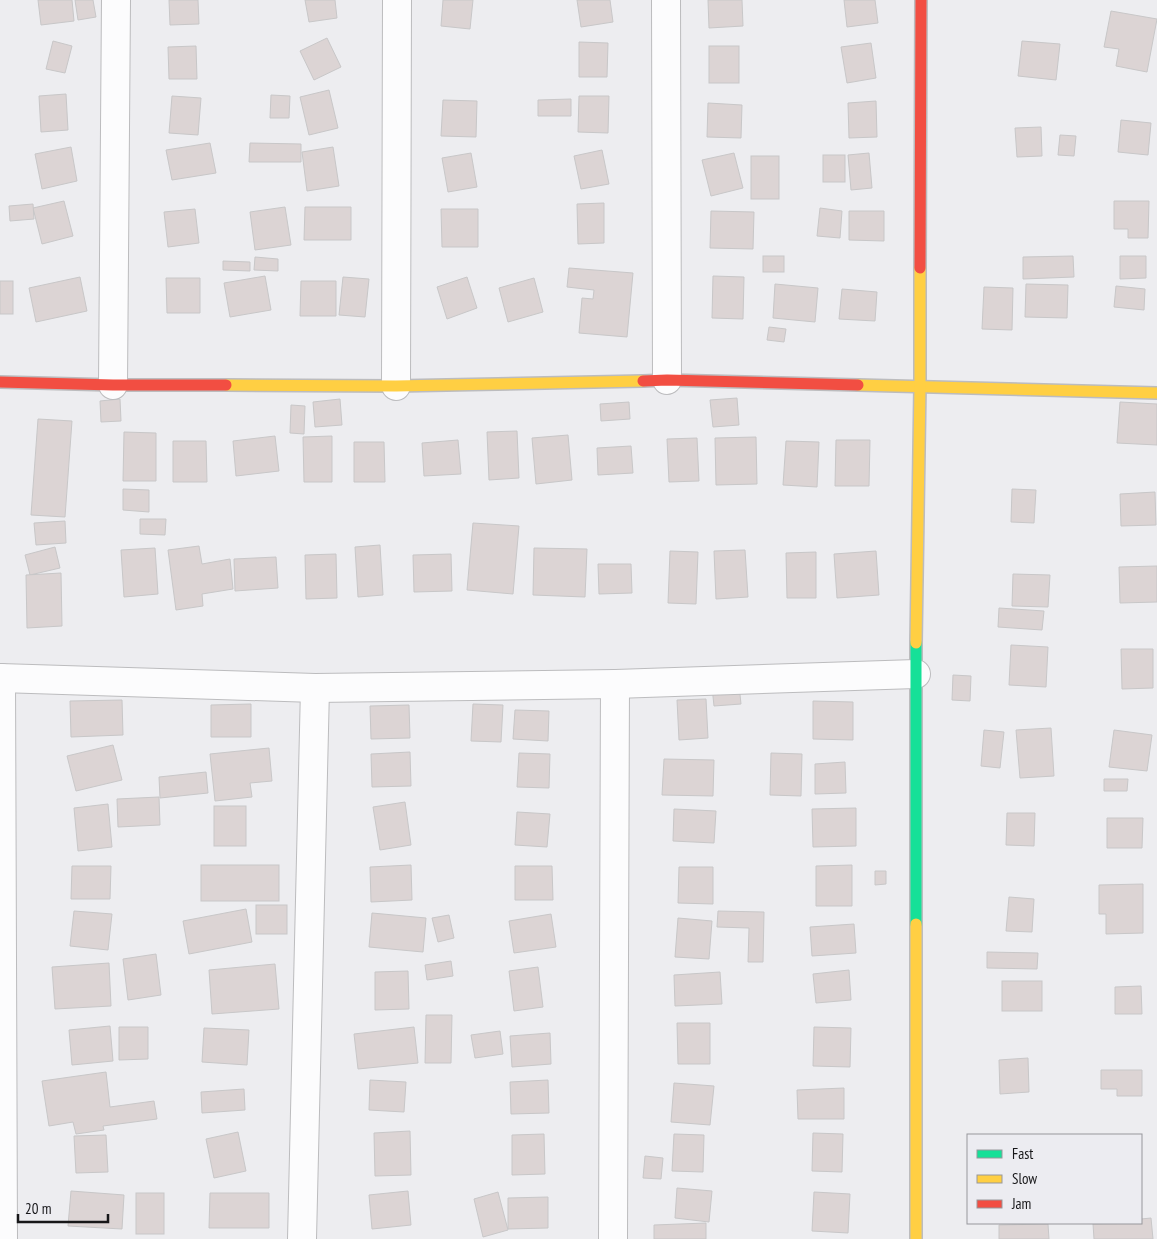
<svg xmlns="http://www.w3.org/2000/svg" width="1157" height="1239" font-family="'PT Sans Narrow',sans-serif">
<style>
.building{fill:#dcd4d4;stroke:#c8c7c8}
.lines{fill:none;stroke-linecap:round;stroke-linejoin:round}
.street-casing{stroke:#bcbcbe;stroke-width:30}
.fast-casing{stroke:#bcbcbe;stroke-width:14}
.slow-casing{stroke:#bcbcbe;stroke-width:14}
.jam-casing{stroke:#bcbcbe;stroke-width:14}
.street{stroke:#fcfcfd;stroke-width:28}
.fast{stroke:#16e098;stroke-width:11}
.slow{stroke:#ffcf43;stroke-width:11}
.jam{stroke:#f24e42;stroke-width:11}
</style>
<rect width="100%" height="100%" fill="#ededf0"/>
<!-- building -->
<g class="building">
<polygon points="38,0 72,0 74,21 41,25"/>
<polygon points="75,0 93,0 96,17 78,20"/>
<polygon points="169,0 198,0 199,24 170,25"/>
<polygon points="305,0 335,0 337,18 309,22"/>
<polygon points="443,0 473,0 470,29 441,26"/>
<polygon points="577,0 610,0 613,22 581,27"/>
<polygon points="708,0 742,0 743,26 709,28"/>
<polygon points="844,0 875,0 878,23 847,27"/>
<polygon points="1111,11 1157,19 1147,72 1116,66 1119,49 1104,47"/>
<polygon points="327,38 341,67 314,80 300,51"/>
<polygon points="53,41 72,46 65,73 46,69"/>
<polygon points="1022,41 1060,44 1056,80 1018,76"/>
<polygon points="579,42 608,43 607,77 579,77"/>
<polygon points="871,43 876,78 847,83 841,47"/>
<polygon points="196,46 197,79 169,79 168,47"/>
<rect x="709" y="46" width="30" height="37"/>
<polygon points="329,90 338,128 309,135 300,97"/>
<polygon points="66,94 68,130 41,132 39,96"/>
<polygon points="271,95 290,96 289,118 270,118"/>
<polygon points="172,96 201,98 198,135 169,133"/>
<polygon points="579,96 609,96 608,133 578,132"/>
<polygon points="571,99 571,116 538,116 538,100"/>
<polygon points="443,100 477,101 476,137 441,136"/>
<polygon points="876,101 877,137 849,138 848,103"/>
<polygon points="708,103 742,105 741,138 707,137"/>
<polygon points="1121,120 1151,123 1148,155 1118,152"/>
<polygon points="1041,127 1042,156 1017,157 1015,128"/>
<polygon points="1060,135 1076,136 1074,156 1058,155"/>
<polygon points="210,143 216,173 172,180 166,150"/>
<polygon points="250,143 301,144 301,162 249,162"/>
<polygon points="71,147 77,181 42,189 35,154"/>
<polygon points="333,147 339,186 307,191 302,152"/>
<polygon points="602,150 609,184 581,189 574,156"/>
<polygon points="471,153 477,187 448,192 442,158"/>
<polygon points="734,153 743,188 711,196 702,160"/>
<polygon points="869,153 872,188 851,190 848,155"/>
<rect x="823" y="155" width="22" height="27"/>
<rect x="751" y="156" width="28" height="43"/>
<polygon points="64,201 73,236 42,244 33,208"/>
<polygon points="1114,201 1149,201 1148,238 1128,238 1128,229 1114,229"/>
<polygon points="604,203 604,243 578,244 577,204"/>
<polygon points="33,204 34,219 10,221 9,206"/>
<polygon points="285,207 291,245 255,250 250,212"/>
<polygon points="305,207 351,207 351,240 304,240"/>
<polygon points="820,208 842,211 840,238 817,236"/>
<polygon points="195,209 199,243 168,247 164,212"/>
<polygon points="441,209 478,209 478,247 442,247"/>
<polygon points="711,211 754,212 753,249 710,248"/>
<polygon points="849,211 884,211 884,241 849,240"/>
<rect x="763" y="256" width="21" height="16"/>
<polygon points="1073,256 1074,277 1023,279 1023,257"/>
<polygon points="1120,256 1146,256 1146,278 1120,279"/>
<polygon points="255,257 278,259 278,271 254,270"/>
<polygon points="223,261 250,262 250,271 223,270"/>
<polygon points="569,268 633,273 627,337 579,333 582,298 593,299 594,290 567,287"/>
<polygon points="265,276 271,310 230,317 224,283"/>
<polygon points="713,276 744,277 743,319 712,318"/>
<polygon points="80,277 87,311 36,322 29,288"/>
<polygon points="343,277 369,279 365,317 339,315"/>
<polygon points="467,277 477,308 447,319 437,287"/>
<polygon points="166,278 200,278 200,313 167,313"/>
<polygon points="534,278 543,312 508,322 499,288"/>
<rect x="0" y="281" width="13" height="33"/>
<polygon points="301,281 336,281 336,316 300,316"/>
<polygon points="775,284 818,288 815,322 773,318"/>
<polygon points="1026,284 1068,285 1067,318 1025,317"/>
<polygon points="1116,286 1145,289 1144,310 1114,307"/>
<polygon points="984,287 1013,288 1012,330 982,329"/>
<polygon points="842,289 877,292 875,321 839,319"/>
<polygon points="769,327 786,329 784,342 767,340"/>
<polygon points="737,398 739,425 713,427 710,400"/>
<polygon points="120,399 121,421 101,422 100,401"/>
<polygon points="340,399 342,425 315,427 313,402"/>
<polygon points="629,402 630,419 601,421 600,404"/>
<polygon points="1120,402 1157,404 1157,445 1117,443"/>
<polygon points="291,405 305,406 304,434 290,433"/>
<polygon points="38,419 72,421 65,517 31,515"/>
<polygon points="517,431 519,478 489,480 487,432"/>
<polygon points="124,432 156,433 156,481 123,481"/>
<polygon points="568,435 572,480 536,484 532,438"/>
<polygon points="275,436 279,471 236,476 233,441"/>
<polygon points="332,436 332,482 304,482 303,437"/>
<polygon points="756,437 757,484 716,485 715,438"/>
<polygon points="697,438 699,481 669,482 667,439"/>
<polygon points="458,440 461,474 424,476 422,443"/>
<polygon points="836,440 870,440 869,486 835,486"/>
<polygon points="173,441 206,441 207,482 173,482"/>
<polygon points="786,441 819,442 817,487 783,485"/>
<polygon points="354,442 384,442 385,482 354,482"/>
<polygon points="631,446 633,473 598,475 597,448"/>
<polygon points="123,489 149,490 149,512 123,510"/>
<polygon points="1012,489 1036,490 1034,523 1011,522"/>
<polygon points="1155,492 1156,525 1121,526 1120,494"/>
<polygon points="140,519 166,519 165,535 140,534"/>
<polygon points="65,521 66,543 36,545 34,523"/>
<polygon points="473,523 519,526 513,594 467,590"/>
<polygon points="380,545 383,595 358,597 355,547"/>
<polygon points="199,546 202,564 230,559 233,589 202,594 203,606 176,610 168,550"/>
<polygon points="55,547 60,568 30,575 25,555"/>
<polygon points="155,548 158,594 124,597 121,550"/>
<polygon points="534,548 587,549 585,597 533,595"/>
<polygon points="745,550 748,597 716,599 714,551"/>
<polygon points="670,551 698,552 696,604 668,603"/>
<polygon points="876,551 879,595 837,598 834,554"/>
<polygon points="816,552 816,598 787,598 786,553"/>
<polygon points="336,554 337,598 306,599 305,555"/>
<polygon points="451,554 452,591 414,592 413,555"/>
<polygon points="276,557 278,588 235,591 234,559"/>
<polygon points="598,564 631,564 632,593 599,594"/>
<polygon points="1157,566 1157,602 1120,603 1119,567"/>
<polygon points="61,573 62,626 27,628 26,575"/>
<polygon points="1013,574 1050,575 1048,607 1012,606"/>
<polygon points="999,608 1044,611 1042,630 998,627"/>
<polygon points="1011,645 1048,647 1046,687 1009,685"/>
<polygon points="1121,649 1153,649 1153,688 1122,689"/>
<polygon points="953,675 971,676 970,701 952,700"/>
<polygon points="739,685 741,704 714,706 712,687"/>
<polygon points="706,699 708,738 679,740 677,700"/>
<polygon points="122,700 123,735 71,737 70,701"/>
<polygon points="813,701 853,702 853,740 813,739"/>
<polygon points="251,704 251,737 211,737 211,705"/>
<polygon points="473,704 503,705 501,742 471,741"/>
<polygon points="409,705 410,738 371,739 370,706"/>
<polygon points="515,710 549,711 548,741 513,739"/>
<polygon points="1051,728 1054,776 1020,778 1016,730"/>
<polygon points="984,730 1004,732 1000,768 981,766"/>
<polygon points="1114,730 1152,735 1147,771 1109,767"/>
<polygon points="113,745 122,780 76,791 67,756"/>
<polygon points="269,748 272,781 250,783 252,797 215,801 210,754"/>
<polygon points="410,752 411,786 372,787 371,754"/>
<polygon points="519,753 550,754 549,788 517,787"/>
<polygon points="771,753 802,754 801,796 770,795"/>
<polygon points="664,759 714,760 713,796 662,795"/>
<polygon points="845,762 846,793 815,794 815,764"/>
<polygon points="206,772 208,793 160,798 159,777"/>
<polygon points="1104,779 1128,779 1127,791 1104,791"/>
<polygon points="159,797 160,825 118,827 117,799"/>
<polygon points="405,802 411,845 380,850 373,807"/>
<polygon points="108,804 112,847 78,851 74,808"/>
<rect x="214" y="806" width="32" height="40"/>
<polygon points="856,808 856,846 813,847 812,809"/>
<polygon points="674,809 716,811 714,843 673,841"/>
<polygon points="517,812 550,814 547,847 515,845"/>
<polygon points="1007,813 1035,813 1034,846 1006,845"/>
<polygon points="1107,818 1143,818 1142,848 1107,848"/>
<rect x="201" y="865" width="78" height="36"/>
<polygon points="411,865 412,900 371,902 370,867"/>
<polygon points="852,865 852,906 816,906 816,866"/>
<polygon points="72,866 111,866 110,899 71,899"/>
<polygon points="515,866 552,866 553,900 515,900"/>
<polygon points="679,867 713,867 713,904 678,903"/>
<polygon points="875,871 886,871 886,884 875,885"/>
<polygon points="1143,884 1143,933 1106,934 1106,914 1099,914 1099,885"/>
<polygon points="1009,897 1034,899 1032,932 1006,931"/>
<rect x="256" y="905" width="31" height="29"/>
<polygon points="246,909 252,942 189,954 183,921"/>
<polygon points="74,911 112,914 108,950 70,946"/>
<polygon points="718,911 764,912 763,962 748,962 749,928 717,927"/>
<polygon points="372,913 426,918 423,952 369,947"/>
<polygon points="551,914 556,947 514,953 509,921"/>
<polygon points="449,915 454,938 438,942 432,918"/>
<polygon points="678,918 712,921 709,959 675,957"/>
<polygon points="854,924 856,953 812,956 810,927"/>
<polygon points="987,952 1038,953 1037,969 987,968"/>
<polygon points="156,954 161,995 128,1000 123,959"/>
<polygon points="451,961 453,976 427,980 425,965"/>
<polygon points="109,963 111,1006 55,1009 52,967"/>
<polygon points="275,964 279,1009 212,1014 209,970"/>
<polygon points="538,967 543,1007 514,1011 509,971"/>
<polygon points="849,970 851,1000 816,1003 813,974"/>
<polygon points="408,971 409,1009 375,1010 375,972"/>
<polygon points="720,972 722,1004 675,1006 674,975"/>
<rect x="1002" y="981" width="40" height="30"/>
<polygon points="1141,986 1142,1014 1115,1014 1115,987"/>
<polygon points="426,1015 452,1015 451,1063 425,1063"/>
<polygon points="677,1023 710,1023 710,1064 678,1064"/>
<polygon points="110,1026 113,1061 72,1065 69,1030"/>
<polygon points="119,1027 148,1027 148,1059 119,1060"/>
<polygon points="414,1027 418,1063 358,1069 354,1034"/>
<polygon points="814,1027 851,1028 850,1067 813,1066"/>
<polygon points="204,1028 249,1030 247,1065 202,1062"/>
<polygon points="500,1031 503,1054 475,1058 471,1035"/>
<polygon points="550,1033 551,1064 512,1067 510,1036"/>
<polygon points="1028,1058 1029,1092 1000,1094 999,1060"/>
<polygon points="1101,1070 1142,1070 1142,1096 1117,1096 1117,1089 1101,1089"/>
<polygon points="106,1072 110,1107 154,1101 157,1119 103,1126 104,1130 76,1134 73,1122 49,1126 42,1081"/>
<polygon points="370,1080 406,1082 404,1112 369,1110"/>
<polygon points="548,1080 549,1113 511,1114 510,1082"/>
<polygon points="674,1083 714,1086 710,1125 671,1122"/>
<polygon points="844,1088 844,1119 798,1119 797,1090"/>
<polygon points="244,1089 245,1110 202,1113 201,1092"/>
<polygon points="410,1131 411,1175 375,1176 374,1133"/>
<polygon points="238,1132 246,1171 214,1178 206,1139"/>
<polygon points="813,1133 843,1134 842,1172 812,1171"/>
<polygon points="544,1134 545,1174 512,1175 512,1135"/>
<polygon points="674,1134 704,1135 703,1172 672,1171"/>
<polygon points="106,1135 108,1172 76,1173 74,1136"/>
<polygon points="645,1156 663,1158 661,1179 643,1178"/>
<polygon points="677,1188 712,1191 709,1222 675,1218"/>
<polygon points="71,1191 124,1195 122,1229 68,1226"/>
<polygon points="408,1191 411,1225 372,1229 369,1195"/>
<polygon points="498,1192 508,1230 483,1237 474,1199"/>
<polygon points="814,1192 850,1194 848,1233 812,1231"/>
<rect x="136" y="1193" width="28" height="41"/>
<polygon points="210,1193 269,1193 269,1228 209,1228"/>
<polygon points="548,1197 548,1228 508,1229 508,1198"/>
<polygon points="1151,1218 1153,1239 1094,1239 1093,1224 1141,1223 1141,1219"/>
<polygon points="706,1223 706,1239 654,1239 654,1225"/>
<polygon points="1048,1224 1049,1239 999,1239 999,1225"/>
</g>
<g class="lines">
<defs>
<g id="street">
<polyline points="666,0 667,380"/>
<polyline points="113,385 116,0"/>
<polyline points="396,386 397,0"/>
<polyline points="0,678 315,688 615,684 916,674"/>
<polyline points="1,678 3,1239"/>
<polyline points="302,1239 315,688"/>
<polyline points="613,1239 615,684"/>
</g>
<polyline id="fast" points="916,924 916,643"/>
<g id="slow">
<polyline points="226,385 396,386 643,381"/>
<polyline points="858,385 1157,393"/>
<polyline points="916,643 920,386 920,268"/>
<polyline points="916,924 916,1239"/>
</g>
<g id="jam">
<polyline points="920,268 921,0"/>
<polyline points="643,381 667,380 858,385"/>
<polyline points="0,382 113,385 226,385"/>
</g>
</defs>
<!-- street casing -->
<use href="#street" class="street-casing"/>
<!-- fast casing -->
<use href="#fast" class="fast-casing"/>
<!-- slow casing -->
<use href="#slow" class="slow-casing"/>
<!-- jam casing -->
<use href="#jam" class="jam-casing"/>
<!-- street -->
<use href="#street" class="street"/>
<!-- fast -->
<use href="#fast" class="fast"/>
<!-- slow -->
<use href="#slow" class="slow"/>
<!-- jam -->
<use href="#jam" class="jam"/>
</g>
<!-- legend -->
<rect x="967" y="1134" width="175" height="90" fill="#ececf1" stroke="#97979b"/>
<rect x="977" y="1150" width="25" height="8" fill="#16e098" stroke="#97979b"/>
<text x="1012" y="1159" font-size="15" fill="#171719">Fast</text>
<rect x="977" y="1175" width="25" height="8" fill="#ffcf43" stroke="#97979b"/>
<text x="1012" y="1184" font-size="15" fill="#171719">Slow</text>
<rect x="977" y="1200" width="25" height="8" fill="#f24e42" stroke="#97979b"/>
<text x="1012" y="1209" font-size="15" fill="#171719">Jam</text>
<!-- scale -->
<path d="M18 1214v8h90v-8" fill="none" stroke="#171719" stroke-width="2.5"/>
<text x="25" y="1214" font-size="15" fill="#171719" stroke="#ececf1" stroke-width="4" paint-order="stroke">20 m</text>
</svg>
